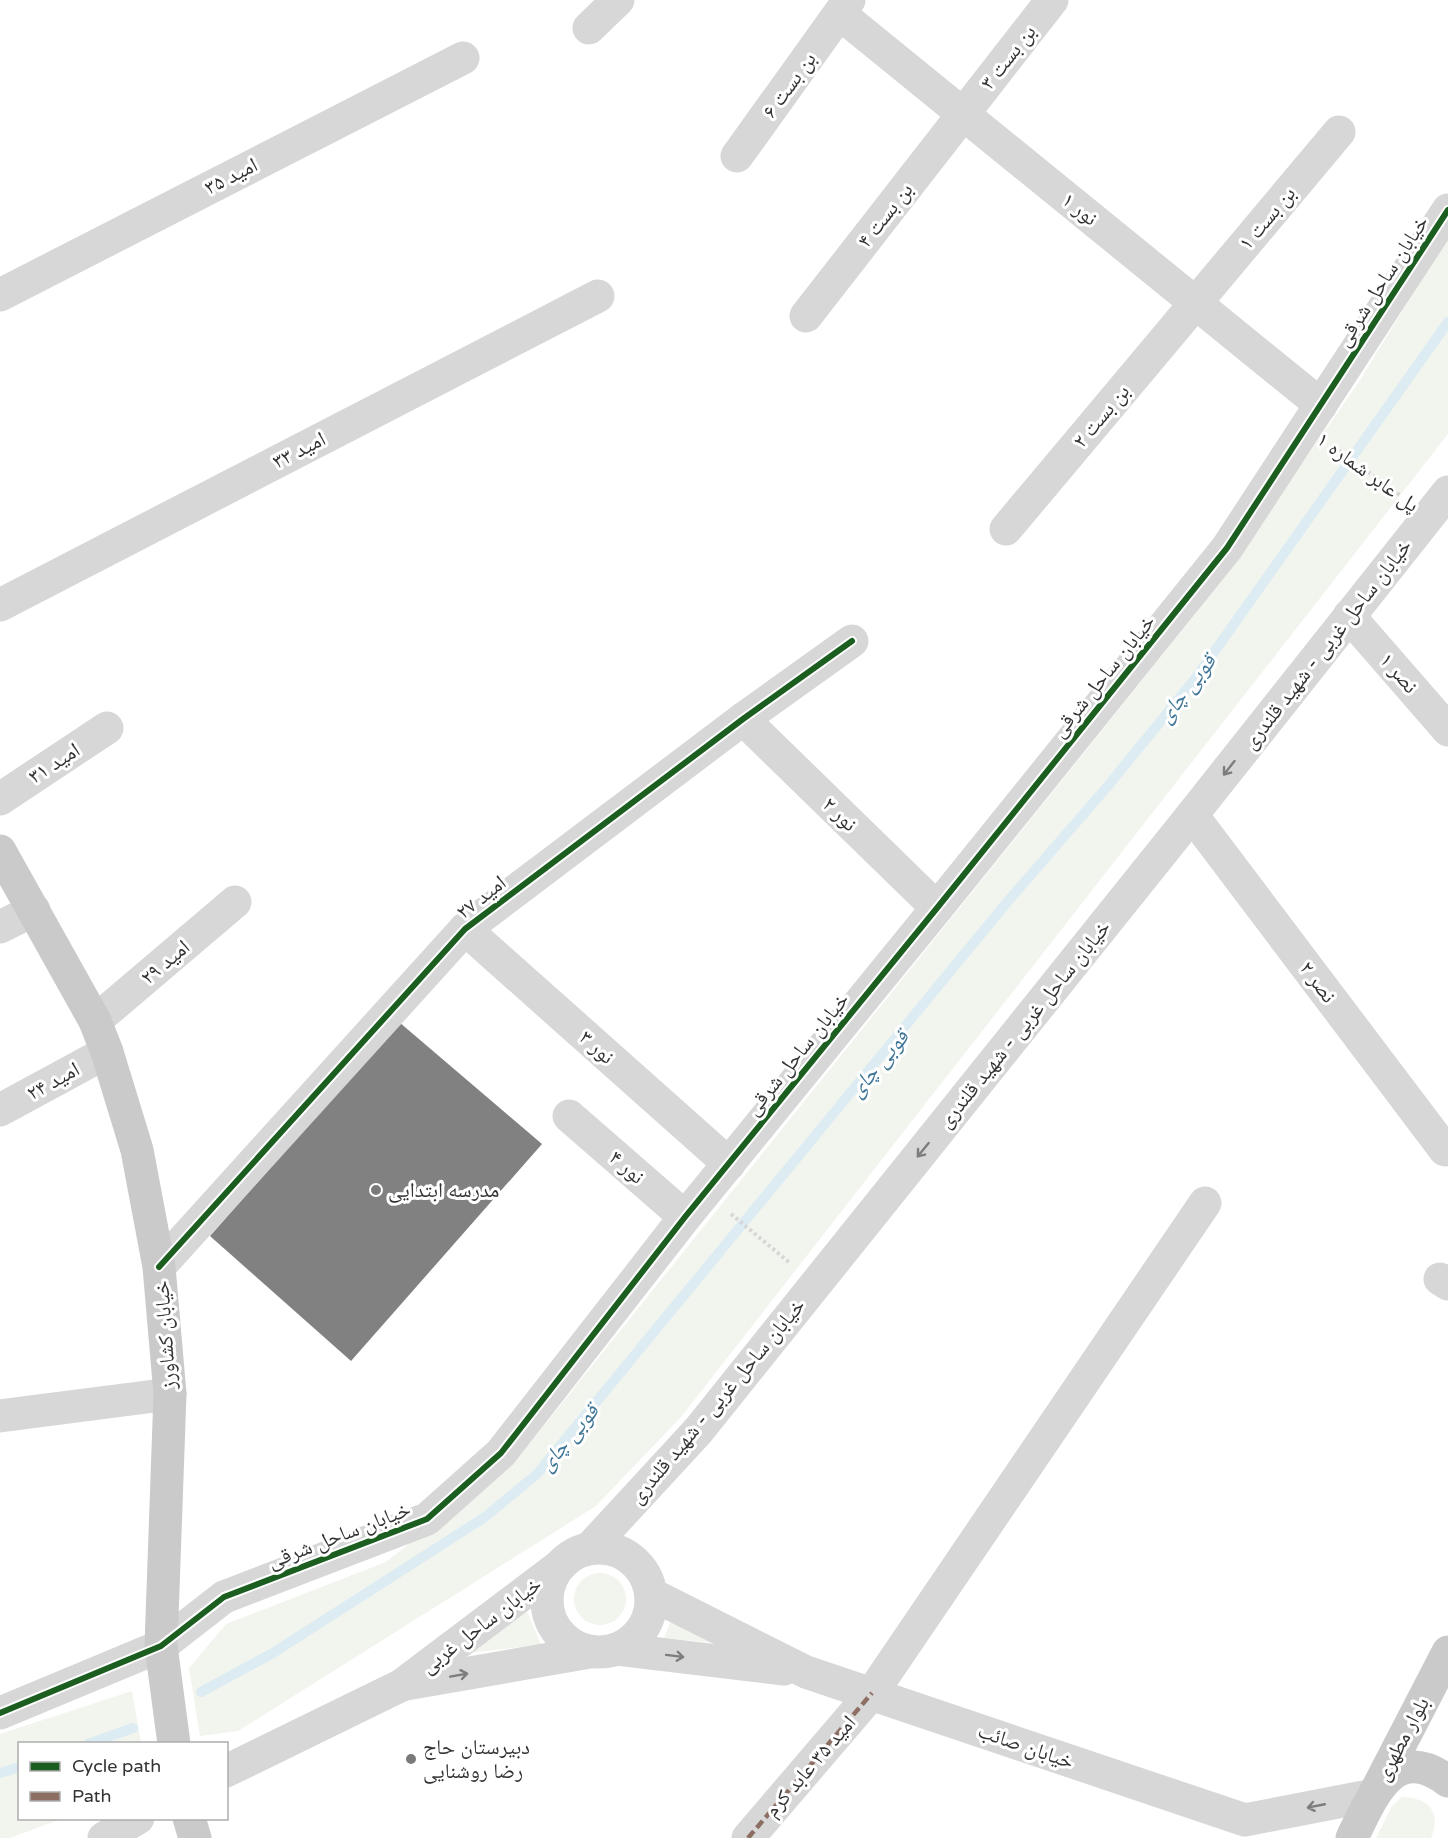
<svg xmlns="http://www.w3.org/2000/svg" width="1448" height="1838" font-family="'Varela Round','Noto Naskh Arabic',sans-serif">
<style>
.green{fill:#f1f5ed}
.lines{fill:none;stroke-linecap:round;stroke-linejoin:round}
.stream{stroke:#ddebf3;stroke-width:10}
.building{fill:#818181}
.path{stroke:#d6d6d6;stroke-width:4;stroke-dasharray:3 3;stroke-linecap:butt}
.minor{stroke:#d7d7d7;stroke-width:33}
.major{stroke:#cacaca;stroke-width:33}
.quiet{stroke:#8d6e63;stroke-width:4.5;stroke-dasharray:9 4.5;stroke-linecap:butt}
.cycleway-casing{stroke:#fff;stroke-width:10}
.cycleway{stroke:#1b5e20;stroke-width:6}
.oneway{stroke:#7d7d7d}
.poi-dot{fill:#7a7a7a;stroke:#fff;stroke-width:2}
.labels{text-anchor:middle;stroke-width:6;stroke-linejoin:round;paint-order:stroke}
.street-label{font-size:21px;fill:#333;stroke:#fff}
.poi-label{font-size:21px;fill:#333;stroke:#fff;text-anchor:start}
.water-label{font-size:22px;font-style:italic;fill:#3f7597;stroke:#fff}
</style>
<rect width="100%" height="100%" fill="#fff"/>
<!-- green -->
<g class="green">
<polygon points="1448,236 1448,434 681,1417 596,1506 238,1731 200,1736 189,1668 226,1624 386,1562 518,1458 1197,612 1357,385"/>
<circle cx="600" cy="1599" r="26"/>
<polygon points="527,1611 541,1645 468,1653"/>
<polygon points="673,1615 735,1645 664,1638"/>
<polygon points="132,1691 141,1743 20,1744 20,1818 61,1819 10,1838 0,1838 0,1734"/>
<path d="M1402 1797C1428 1798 1442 1811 1431 1838H1376L1392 1806Z"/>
</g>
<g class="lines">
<!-- stream -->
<g class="stream">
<polyline points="201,1692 273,1653 485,1517 537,1474 1008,901 1107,787 1195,679 1448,322"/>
<polyline points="88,1744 133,1728"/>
<polyline points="0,1773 20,1767"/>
</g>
</g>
<!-- building -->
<polygon class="building" points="399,1022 542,1144 351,1361 210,1236"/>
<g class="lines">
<!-- path -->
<g class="path">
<polyline points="1334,447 1401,496"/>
<polyline points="731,1214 790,1263"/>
</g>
<!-- minor -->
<g class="minor">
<polyline points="840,14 1321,405"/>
<polyline points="589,28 618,0"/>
<polyline points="737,156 849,0"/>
<polyline points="0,295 463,58"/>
<polyline points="806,316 1052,0"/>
<polyline points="1006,529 1339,132"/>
<polyline points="0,605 598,296"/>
<polyline points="1349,616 1448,730"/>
<polyline points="743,719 937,908"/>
<polyline points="0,799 107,728"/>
<polyline points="1192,815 1445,1150 1448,1147"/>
<polyline points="0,927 34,910"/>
<polyline points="465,929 729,1164"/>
<polyline points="95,1021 235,902"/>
<polyline points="0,1110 107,1052"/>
<polyline points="569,1116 685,1217"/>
<polyline points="159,1267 465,929 743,719 852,641"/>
<polyline points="1440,1279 1448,1284"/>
<polyline points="0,1416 170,1394"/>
<circle cx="599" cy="1600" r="52"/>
<polyline points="590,1548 698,1431 1192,815 1448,492"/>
<polyline points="651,1594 806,1672 1245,1820 1374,1795"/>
<polyline points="617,1649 784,1669"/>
<polyline points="406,1684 590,1652"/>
<polyline points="0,1713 161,1646 224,1597 427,1519 501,1453 685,1217 937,908 1227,548 1448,210"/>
<polyline points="226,1771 402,1685 561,1565"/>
<polyline points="104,1838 138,1818"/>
<polyline points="748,1838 872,1693 1205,1203"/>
</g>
<!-- major -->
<g class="major">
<polyline points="0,851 95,1021 107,1052 137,1150 159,1267 170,1394 161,1646 174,1744"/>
<polyline points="1374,1795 1448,1652"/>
<polyline points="189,1818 195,1838"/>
<path d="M1352 1838C1372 1797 1393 1740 1448 1781"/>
</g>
<!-- quiet -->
<polyline class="quiet" points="748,1838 872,1693"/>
<defs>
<g id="cycleway">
<polyline points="159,1267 465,929 743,719 852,641"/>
<polyline points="0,1713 161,1646 224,1597 427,1519 501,1453 685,1217 937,908 1227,548 1448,210"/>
</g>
</defs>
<!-- cycleway casing -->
<use href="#cycleway" class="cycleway-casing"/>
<!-- cycleway -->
<use href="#cycleway" class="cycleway"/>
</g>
<!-- one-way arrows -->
<defs><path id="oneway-shaft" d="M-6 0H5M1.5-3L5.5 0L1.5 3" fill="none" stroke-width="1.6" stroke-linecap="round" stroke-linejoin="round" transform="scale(1.5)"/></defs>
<g class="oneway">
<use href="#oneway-shaft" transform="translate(1229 768) rotate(128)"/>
<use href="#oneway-shaft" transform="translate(923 1150) rotate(129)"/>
<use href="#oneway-shaft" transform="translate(675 1656) rotate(7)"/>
<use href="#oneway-shaft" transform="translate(459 1675) rotate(-10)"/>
<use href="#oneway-shaft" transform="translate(1316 1806) rotate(169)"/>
</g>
<!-- markers -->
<g class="poi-dot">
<circle cx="376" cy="1190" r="6"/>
<circle cx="411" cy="1759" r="6"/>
</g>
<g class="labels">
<!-- street labels -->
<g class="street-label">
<text transform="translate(1008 57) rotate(-52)" y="7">بن بست ۳</text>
<text transform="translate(789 85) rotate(-54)" y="7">بن بست ۶</text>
<text transform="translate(231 176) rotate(-27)" y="7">امید ۳۵</text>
<text transform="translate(1080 209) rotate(39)" y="7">نور ۱</text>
<text transform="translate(885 215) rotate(-52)" y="7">بن بست ۴</text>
<text transform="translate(1267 218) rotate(-50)" y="7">بن بست ۱</text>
<text transform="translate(1382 281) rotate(-57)" y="7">خیابان ساحل شرقی</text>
<text transform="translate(1101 416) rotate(-50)" y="7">بن بست ۲</text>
<text transform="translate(299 450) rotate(-27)" y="7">امید ۳۳</text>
<text transform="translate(1368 472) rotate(36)" y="7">پل عابر شماره ۱</text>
<text transform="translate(1327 644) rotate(-52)" y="7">خیابان ساحل غربی - شهید قلندری</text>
<text transform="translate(1399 673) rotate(49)" y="7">نصر ۱</text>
<text transform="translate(1103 676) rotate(-51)" y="7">خیابان ساحل شرقی</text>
<text transform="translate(54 763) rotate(-33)" y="7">امید ۳۱</text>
<text transform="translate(840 814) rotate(44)" y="7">نور ۲</text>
<text transform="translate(481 897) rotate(-38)" y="7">امید ۲۷</text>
<text transform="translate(165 962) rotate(-40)" y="7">امید ۲۹</text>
<text transform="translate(1318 982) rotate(53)" y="7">نصر ۲</text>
<text transform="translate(1024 1024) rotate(-51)" y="7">خیابان ساحل غربی - شهید قلندری</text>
<text transform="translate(597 1047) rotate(42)" y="7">نور ۳</text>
<text transform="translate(797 1054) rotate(-51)" y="7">خیابان ساحل شرقی</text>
<text transform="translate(53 1081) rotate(-29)" y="7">امید ۲۴</text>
<text transform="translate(627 1167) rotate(41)" y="7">نور ۴</text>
<text transform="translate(165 1335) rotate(-94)" y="7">خیابان کشاورز</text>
<text transform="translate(717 1401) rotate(-50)" y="7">خیابان ساحل غربی - شهید قلندری</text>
<text transform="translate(339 1535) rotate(-21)" y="7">خیابان ساحل شرقی</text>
<text transform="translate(481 1625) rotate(-37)" y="7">خیابان ساحل غربی</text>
<text transform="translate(1402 1739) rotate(-62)" y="7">بلوار مطهری</text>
<text transform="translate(1026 1746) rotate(19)" y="7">خیابان صائب</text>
<text transform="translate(810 1766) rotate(-49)" y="7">امید ۳۵ عابد کرم</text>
</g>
<!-- poi labels -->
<g class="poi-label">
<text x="388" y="1197">مدرسه ابتدایی</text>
<text x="423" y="1754">دبیرستان حاج<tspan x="423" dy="24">رضا روشنایی</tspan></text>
</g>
<!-- water labels -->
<g class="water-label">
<text transform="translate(1186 688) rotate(-52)" y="8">قوبی چای</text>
<text transform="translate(878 1063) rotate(-50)" y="8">قوبی چای</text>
<text transform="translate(568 1437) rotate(-50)" y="8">قوبی چای</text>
</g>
</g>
<!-- legend -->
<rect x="18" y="1742" width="210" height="78" fill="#ffffff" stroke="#adadad" stroke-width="1.5"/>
<rect x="30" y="1762" width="30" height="9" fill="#1b5e20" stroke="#adadad" stroke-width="1.5"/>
<text x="72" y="1772" font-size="18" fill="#333333">Cycle path</text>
<rect x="30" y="1792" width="30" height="9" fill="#8d6e63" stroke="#adadad" stroke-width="1.5"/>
<text x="72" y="1802" font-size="18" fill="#333333">Path</text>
</svg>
